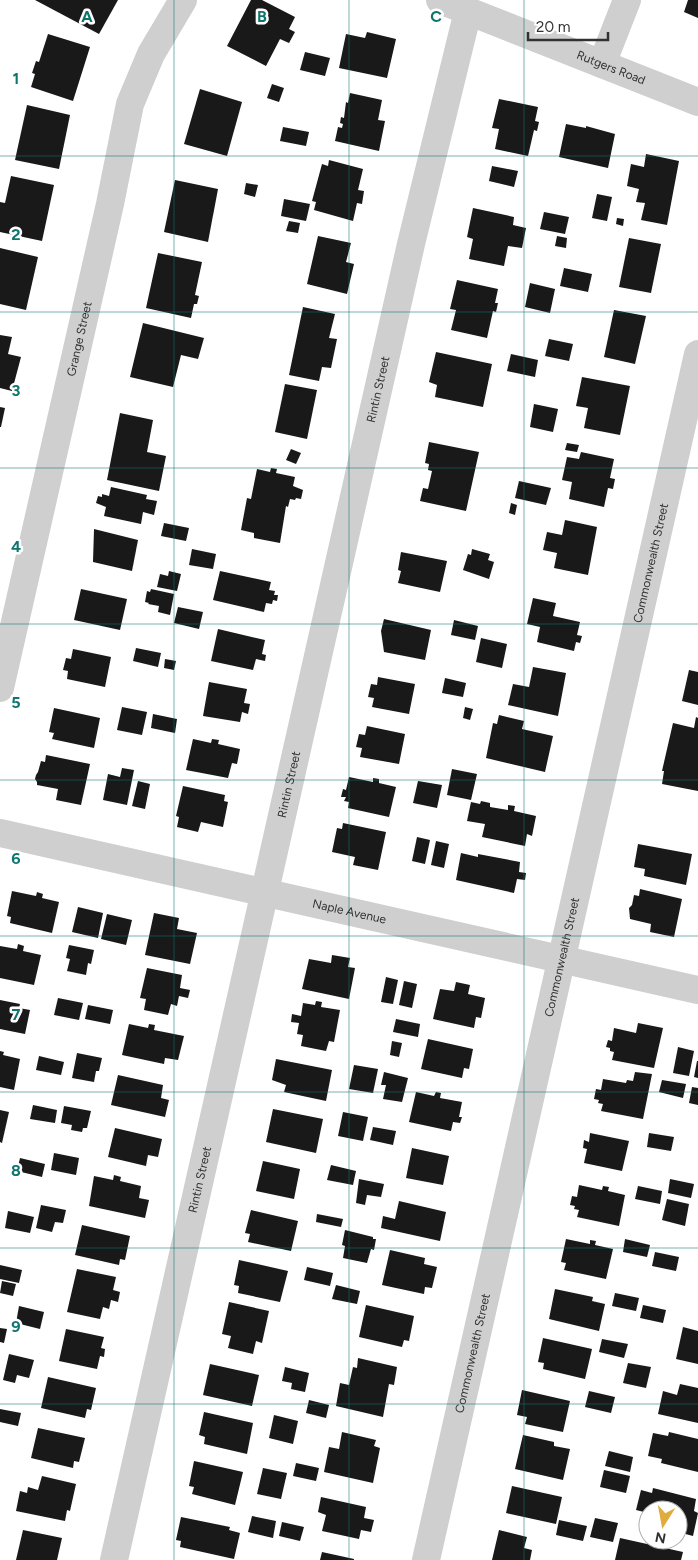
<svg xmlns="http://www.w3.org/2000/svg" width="698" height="1560" font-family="Figtree,sans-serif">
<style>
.building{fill:#191919}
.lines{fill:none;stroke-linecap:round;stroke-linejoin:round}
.minor{stroke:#cfcfcf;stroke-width:28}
.grid{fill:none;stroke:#0f766e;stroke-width:1;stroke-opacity:0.55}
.labels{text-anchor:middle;stroke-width:5;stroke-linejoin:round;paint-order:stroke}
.street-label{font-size:12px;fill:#323232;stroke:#fff}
.grid-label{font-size:16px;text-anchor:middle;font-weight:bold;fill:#0f766e;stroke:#fff;stroke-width:5;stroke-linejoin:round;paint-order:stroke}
</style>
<rect width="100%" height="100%" fill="#fff"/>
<!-- building -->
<g class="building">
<polygon points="35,0 118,0 99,34"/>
<polygon points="251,0 262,0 295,17 289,29 295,32 289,43 280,39 266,66 227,46"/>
<polygon points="688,0 698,0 698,18 684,12"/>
<polygon points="367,32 396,39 387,78 339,68 346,34 365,38"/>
<polygon points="48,34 90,47 73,101 31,87 35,74 32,73 36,61 39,62"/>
<polygon points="305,52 330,58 325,76 300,70"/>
<polygon points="272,84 284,88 279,102 267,98"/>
<polygon points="200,89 242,102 227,156 184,144"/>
<polygon points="350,93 382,100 378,120 385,121 379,151 335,141 338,127 342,128 343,124 340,123 341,117 344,118 346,102 348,103"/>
<polygon points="499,99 538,107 535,121 539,122 537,131 534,130 528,156 495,149 499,129 492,128"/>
<polygon points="27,105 70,115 59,169 15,160"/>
<polygon points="566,124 586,128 586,126 615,134 608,168 559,157"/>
<polygon points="283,127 309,132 306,146 280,141"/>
<polygon points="646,154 679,161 667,225 641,220 645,203 636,202 639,189 627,186 631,164 644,167"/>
<polygon points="329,160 363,169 358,190 364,191 362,204 357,203 353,221 314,210 316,202 312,201 322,164 328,166"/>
<polygon points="492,166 518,171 514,187 489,181"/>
<polygon points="11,176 54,185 42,241 0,232 0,202 5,203"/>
<polygon points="175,180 218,189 208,242 164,232"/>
<polygon points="246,183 258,185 255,197 244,194"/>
<polygon points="597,194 612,197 607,221 592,218"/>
<polygon points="284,199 310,204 306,221 281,216"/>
<polygon points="473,208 514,217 513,225 526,228 522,248 508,246 504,266 469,259 473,239 467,237"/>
<polygon points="544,212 569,217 565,234 540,229"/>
<polygon points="617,218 624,219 623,226 616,224"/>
<polygon points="289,221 300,223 298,233 286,231"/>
<polygon points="318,236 351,243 346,262 354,264 347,294 307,284"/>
<polygon points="557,236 567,238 566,248 555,246"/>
<polygon points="629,238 661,244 651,293 619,287"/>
<polygon points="0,248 38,257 26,310 0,304"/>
<polygon points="158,253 202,262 195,295 199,296 197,304 194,304 191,318 146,308"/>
<polygon points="564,268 592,274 588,292 560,286"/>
<polygon points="457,280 498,289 495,303 498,303 496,312 493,311 487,338 451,330 456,310 450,309"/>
<polygon points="530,283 555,289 550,313 525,307"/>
<polygon points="303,307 335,314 329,338 337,339 331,368 322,367 319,381 289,375"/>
<polygon points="614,310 646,316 635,364 604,357"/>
<polygon points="143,323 204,338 198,359 181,355 173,387 130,377"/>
<polygon points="0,335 12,337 8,354 21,357 12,391 0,388"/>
<polygon points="549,339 573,344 569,361 545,356"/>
<polygon points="436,352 492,364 483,407 435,397 437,385 429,382"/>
<polygon points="511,354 538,360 535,377 507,371"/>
<polygon points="582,377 630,386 620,435 584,428 588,408 576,406"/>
<polygon points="285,384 317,390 307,439 275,432"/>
<polygon points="534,404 558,409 553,432 530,427"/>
<polygon points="0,407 5,408 1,427 0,427"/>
<polygon points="120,413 153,420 147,452 166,456 159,491 107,480"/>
<polygon points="429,442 479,452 466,511 420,501 423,488 428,489 432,471 428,470 429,464 425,463"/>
<polygon points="567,443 579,445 577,452 565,450"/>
<polygon points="291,449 301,453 296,464 286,460"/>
<polygon points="581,452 614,459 610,478 615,479 613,489 608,488 604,507 569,499 572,482 562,480 567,457 579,459"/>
<polygon points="271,468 277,469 276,473 295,477 293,486 303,490 301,499 296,498 295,500 290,499 288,507 286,506 280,543 254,538 254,533 241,530 247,498 251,499 257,469 270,472"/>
<polygon points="519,481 551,488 546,505 515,498"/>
<polygon points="111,487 147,495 146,499 157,501 154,515 143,512 141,524 104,516 106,507 96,503 98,496 102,497 102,494 109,496"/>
<polygon points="511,503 517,505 515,515 509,513"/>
<polygon points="565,520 597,527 588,575 554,568 557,553 543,550 547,532 562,535"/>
<polygon points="164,523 189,528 186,541 161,536"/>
<polygon points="94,529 138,540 132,571 93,562"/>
<polygon points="192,549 216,554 213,569 189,565"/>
<polygon points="472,549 490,554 488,560 494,562 489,579 463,570 468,554 471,555"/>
<polygon points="401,552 447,561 440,592 398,583 401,571 398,570"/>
<polygon points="169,571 181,574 177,591 157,587 160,574 168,576"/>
<polygon points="220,571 271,582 269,590 275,591 274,595 278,595 277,601 273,600 272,604 266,603 264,612 213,600"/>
<polygon points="81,589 127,599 120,630 74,620"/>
<polygon points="151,589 174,594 170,615 158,612 159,606 148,604 149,603 145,602 147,591 150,592"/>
<polygon points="533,598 556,603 553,616 580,622 577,635 582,636 580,643 576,642 574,651 537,642 540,627 527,624"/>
<polygon points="178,607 203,612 199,629 174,623"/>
<polygon points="384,619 431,630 425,660 384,652 381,631"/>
<polygon points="454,620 478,626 475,640 451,635"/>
<polygon points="218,629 265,640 262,654 266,655 265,661 256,659 253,670 211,661"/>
<polygon points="481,638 507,644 502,668 476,662"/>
<polygon points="136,648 161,653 158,667 133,661"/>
<polygon points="73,649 111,657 105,687 67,679 68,671 63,670 66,658 71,659"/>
<polygon points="165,659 176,661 174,670 164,668"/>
<polygon points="533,667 566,673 558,716 508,705 513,684 529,687"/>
<polygon points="689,670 698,672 698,705 682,701"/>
<polygon points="378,677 415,684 409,714 372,707 374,698 368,697 371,684 377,685"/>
<polygon points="445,678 466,683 463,697 442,693"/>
<polygon points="209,682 247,689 244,703 250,704 248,714 242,712 240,722 203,716"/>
<polygon points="122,707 147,712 142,735 117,730"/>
<polygon points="465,707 473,709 470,720 463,718"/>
<polygon points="54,708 100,718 94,748 52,739 54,733 49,732"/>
<polygon points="153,714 177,719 175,733 151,728"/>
<polygon points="499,715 524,721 522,729 553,736 545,772 486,758 493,723 497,724"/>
<polygon points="696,717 698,718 698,791 662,784 664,771 662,771 673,723 694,728"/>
<polygon points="367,726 405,734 399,764 360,757 362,748 356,747 359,734 365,735"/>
<polygon points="193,739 211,743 212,739 219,740 218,744 240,749 237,764 232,763 228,778 186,770"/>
<polygon points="46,755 90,764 81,805 56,800 58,789 37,785 37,782 35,779 36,775 38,772 41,761 45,762"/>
<polygon points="122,768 134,770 127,805 103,800 108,774 120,777"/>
<polygon points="452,769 477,774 471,800 447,795"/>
<polygon points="349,777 373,782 373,778 379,779 379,783 396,787 389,817 348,808 349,802 344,801 346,797 341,797 343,789 346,790"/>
<polygon points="138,781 150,784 145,809 132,806"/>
<polygon points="418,781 442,785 437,808 413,803"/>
<polygon points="183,786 225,795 224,801 228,802 223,827 201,822 198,832 177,827 179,817 176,816"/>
<polygon points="481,801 490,803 490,807 508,810 508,805 515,806 514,811 536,816 532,836 527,834 525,846 482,837 485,824 467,821 471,802 480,804"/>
<polygon points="343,823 386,832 378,870 353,865 355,857 332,852 337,828 342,829"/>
<polygon points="417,837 430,840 425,864 412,861"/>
<polygon points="436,841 449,844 444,868 431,865"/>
<polygon points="638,844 692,854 686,885 644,876 645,869 634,867"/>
<polygon points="461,853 478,857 478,854 520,862 519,872 526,873 525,880 517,879 514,893 456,880"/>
<polygon points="640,889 682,899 674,937 650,932 651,924 630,919 629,908 632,905 634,895 639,896"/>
<polygon points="12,891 36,896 37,892 43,894 42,898 59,902 52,933 10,923 11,917 7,916"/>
<polygon points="78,907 103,913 98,938 72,932"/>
<polygon points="154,913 179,918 177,929 197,933 190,964 145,955"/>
<polygon points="107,914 132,920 126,945 101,939"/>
<polygon points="18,944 24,946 23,951 41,955 34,985 0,978 0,946 17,949"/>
<polygon points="69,945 94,950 91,964 88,963 86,975 67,971 70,959 66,958"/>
<polygon points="332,955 350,958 348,967 355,968 349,999 302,989 309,959 331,963"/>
<polygon points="147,968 182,975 180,988 190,990 188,998 179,996 177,1006 171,1004 168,1015 144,1010 146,999 140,998"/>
<polygon points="386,977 398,980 393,1004 381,1002"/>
<polygon points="404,981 417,984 412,1008 399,1005"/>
<polygon points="456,982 470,985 468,994 485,998 481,1018 476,1017 474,1028 433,1019 440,989 454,991"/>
<polygon points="58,998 83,1003 79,1020 54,1015"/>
<polygon points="0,1000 20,1004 19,1008 30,1010 25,1034 0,1029"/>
<polygon points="316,1001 322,1002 321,1007 340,1010 334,1042 329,1041 326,1051 301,1046 303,1035 297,1034 299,1023 291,1022 292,1014 301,1016 303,1003 315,1005"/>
<polygon points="88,1005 113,1010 110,1024 85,1019"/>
<polygon points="396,1019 420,1024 418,1037 393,1032"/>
<polygon points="638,1023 663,1028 654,1068 612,1060 614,1052 610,1051 610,1048 606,1047 608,1040 612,1041 614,1028 636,1033"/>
<polygon points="129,1024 148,1028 149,1024 155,1025 154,1030 184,1036 178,1060 165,1058 164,1064 122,1055"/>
<polygon points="428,1039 473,1049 469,1069 464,1068 462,1078 421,1069"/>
<polygon points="392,1041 402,1043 399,1057 390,1055"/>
<polygon points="678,1047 694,1051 689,1076 673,1073"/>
<polygon points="0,1051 4,1052 3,1055 20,1059 14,1090 0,1087"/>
<polygon points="77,1053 102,1058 99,1071 96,1071 94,1082 72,1078"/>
<polygon points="39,1056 64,1062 61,1075 36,1070"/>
<polygon points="276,1059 332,1070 326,1101 284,1092 286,1085 272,1080"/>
<polygon points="697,1061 698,1061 698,1078 694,1077"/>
<polygon points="354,1065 378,1069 373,1093 349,1089"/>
<polygon points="384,1072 408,1078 402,1102 383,1099 386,1085 381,1085"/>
<polygon points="635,1072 652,1074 643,1119 601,1111 603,1104 598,1103 599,1100 594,1099 596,1089 601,1090 603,1079 626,1083 627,1080 633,1081"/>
<polygon points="118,1075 163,1085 161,1098 169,1100 165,1117 111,1105"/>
<polygon points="662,1080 686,1084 683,1098 659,1092"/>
<polygon points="692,1087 698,1088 698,1105 689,1103"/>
<polygon points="416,1092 434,1096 436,1092 441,1093 440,1098 462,1102 459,1117 462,1117 460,1123 453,1122 451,1131 409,1122"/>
<polygon points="33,1105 57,1110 55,1123 30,1119"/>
<polygon points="64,1106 91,1111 87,1128 83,1128 82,1132 71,1130 72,1125 61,1123"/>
<polygon points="273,1109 323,1119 316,1153 266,1142"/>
<polygon points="0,1110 9,1112 2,1143 0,1142"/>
<polygon points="343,1112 368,1117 363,1141 338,1136"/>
<polygon points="373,1127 396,1131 393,1145 370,1140"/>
<polygon points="115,1128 162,1139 158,1157 148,1155 146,1166 108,1157"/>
<polygon points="590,1133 629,1141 622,1171 584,1163 587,1149 583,1148 584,1140 589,1142"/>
<polygon points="649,1133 674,1137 671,1151 647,1147"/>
<polygon points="412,1148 449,1156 443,1185 406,1178"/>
<polygon points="54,1153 79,1158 76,1175 51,1170"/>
<polygon points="20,1158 45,1164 42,1177 17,1171"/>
<polygon points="263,1161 300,1169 294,1199 256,1191"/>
<polygon points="331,1165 356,1171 353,1185 327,1180"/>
<polygon points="114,1175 121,1177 120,1181 141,1186 139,1198 149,1200 145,1218 89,1206 94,1176 113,1180"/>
<polygon points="359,1179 384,1184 381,1197 367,1195 365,1205 356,1203"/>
<polygon points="670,1179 694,1184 691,1198 668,1193"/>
<polygon points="579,1185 602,1190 603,1186 609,1187 608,1191 625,1195 619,1226 577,1217 579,1210 574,1209 575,1206 570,1205 572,1196 577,1197"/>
<polygon points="638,1186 662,1191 660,1204 635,1199"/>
<polygon points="667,1199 689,1204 685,1226 662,1220"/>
<polygon points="399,1201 446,1212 440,1241 381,1228 383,1216 395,1219"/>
<polygon points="41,1205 66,1210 63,1223 55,1222 52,1232 36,1228"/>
<polygon points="251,1210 298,1221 291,1251 248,1242 250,1234 245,1233"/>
<polygon points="8,1211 34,1217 30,1233 5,1228"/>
<polygon points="317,1214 343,1219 341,1227 316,1222"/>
<polygon points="82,1225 130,1236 125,1260 120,1259 119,1265 75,1255"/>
<polygon points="345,1230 373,1237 373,1239 376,1239 374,1250 371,1249 367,1263 343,1258 345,1246 342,1245"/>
<polygon points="566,1239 590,1244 590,1240 596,1241 595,1245 613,1249 606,1279 564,1270 566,1263 561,1262"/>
<polygon points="625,1239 650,1245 647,1257 623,1252"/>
<polygon points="390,1250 425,1258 424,1264 437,1267 432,1288 425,1287 424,1294 382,1285"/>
<polygon points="655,1252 679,1257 676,1271 652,1266"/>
<polygon points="239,1260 288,1271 280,1302 238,1293 239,1286 234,1285"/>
<polygon points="0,1265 22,1270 19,1283 0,1279"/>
<polygon points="307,1267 333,1273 330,1286 304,1280"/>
<polygon points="77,1269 116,1277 113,1290 120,1292 118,1302 111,1300 109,1309 103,1307 100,1319 67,1312"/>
<polygon points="2,1281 16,1284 13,1296 0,1293"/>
<polygon points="336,1285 360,1291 357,1304 332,1299"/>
<polygon points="555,1289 593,1297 592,1301 605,1304 599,1331 549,1319"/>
<polygon points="615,1293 639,1298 636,1311 612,1306"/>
<polygon points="229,1302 269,1311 262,1343 256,1341 253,1354 228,1348 231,1336 222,1334"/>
<polygon points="366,1305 414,1316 409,1341 404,1340 402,1347 359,1337"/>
<polygon points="643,1305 666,1310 663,1323 640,1318"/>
<polygon points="19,1306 44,1312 40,1329 16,1323"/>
<polygon points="683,1327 698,1331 698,1364 676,1359"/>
<polygon points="0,1328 7,1329 4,1343 0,1342"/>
<polygon points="66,1329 104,1337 101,1348 105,1349 104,1357 100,1356 97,1369 59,1361"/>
<polygon points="543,1338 592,1349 585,1379 543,1369 544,1363 538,1362"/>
<polygon points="602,1339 628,1344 624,1358 599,1352"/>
<polygon points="9,1354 34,1360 29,1378 17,1375 15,1383 3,1380"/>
<polygon points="358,1358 397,1367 394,1385 389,1384 383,1417 336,1406 340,1383 349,1385 353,1367 357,1368"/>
<polygon points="628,1363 651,1367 646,1388 623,1383"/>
<polygon points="210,1364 259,1375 252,1406 203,1395"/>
<polygon points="285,1367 309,1373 305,1392 291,1389 292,1383 282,1381"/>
<polygon points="48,1377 96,1388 91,1410 87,1409 85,1418 41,1408"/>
<polygon points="680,1384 698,1388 698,1423 658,1414 663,1391 677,1395"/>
<polygon points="522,1390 570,1401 563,1432 525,1424 527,1417 517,1415"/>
<polygon points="589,1391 615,1397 611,1413 585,1407"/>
<polygon points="309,1400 329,1405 326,1418 306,1413"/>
<polygon points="0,1409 21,1413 18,1426 0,1422"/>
<polygon points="204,1412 253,1423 247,1454 204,1444 205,1437 199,1435"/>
<polygon points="274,1415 298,1421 293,1444 269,1438"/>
<polygon points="38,1428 85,1438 79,1462 74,1461 73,1468 31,1458"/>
<polygon points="342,1432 376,1440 374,1446 380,1448 373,1483 324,1472 329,1447 339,1449"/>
<polygon points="669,1432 698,1439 698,1472 661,1463 662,1459 648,1456 653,1433 668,1436"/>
<polygon points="523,1435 554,1442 554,1446 570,1449 563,1480 515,1469"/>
<polygon points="609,1451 633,1457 630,1472 605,1466"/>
<polygon points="194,1461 243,1472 235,1505 192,1494 194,1487 189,1486"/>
<polygon points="296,1463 319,1468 316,1481 293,1476"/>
<polygon points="263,1468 287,1473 281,1499 257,1494"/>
<polygon points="604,1470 630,1476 626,1493 600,1487"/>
<polygon points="42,1476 76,1484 70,1511 67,1510 65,1521 16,1511 20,1491 27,1493 28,1487 38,1490"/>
<polygon points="512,1486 562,1497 556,1524 506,1513"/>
<polygon points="653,1488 696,1499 694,1511 698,1513 693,1536 678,1532 678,1510 648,1510 648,1513 636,1510 641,1490 652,1493"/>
<polygon points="321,1497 366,1507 364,1518 374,1520 371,1532 361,1530 359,1539 322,1531 326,1515 318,1512"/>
<polygon points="252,1516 276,1521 273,1538 248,1532"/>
<polygon points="181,1517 230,1527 229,1530 240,1533 234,1559 180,1547 181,1541 176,1540"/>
<polygon points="595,1518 618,1523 613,1542 590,1537"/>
<polygon points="559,1520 587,1526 583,1541 556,1535"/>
<polygon points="282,1522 304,1527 300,1541 279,1536"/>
<polygon points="23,1530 62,1538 57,1560 16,1560"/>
<polygon points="499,1530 527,1537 524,1548 532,1550 530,1560 492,1560"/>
<polygon points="620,1538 683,1552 681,1560 615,1560"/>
<polygon points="322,1552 354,1559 354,1560 320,1560"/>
</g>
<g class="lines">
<!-- minor -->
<g class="minor">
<path id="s1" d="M440 0 698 102"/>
<polyline points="602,64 627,0"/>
<path id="s2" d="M0 688 110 204 130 104 151 54 183 0"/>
<path id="s3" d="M0 833 698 990"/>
<path id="s4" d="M114 1560 411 244 468 11"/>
<path id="s5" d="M426 1560 698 354"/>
</g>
</g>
<!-- grid -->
<path class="grid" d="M174 0V1560M349 0V1560M524 0V1560M0 156H698M0 312H698M0 468H698M0 624H698M0 780H698M0 936H698M0 1092H698M0 1248H698M0 1404H698"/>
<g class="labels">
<!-- street labels -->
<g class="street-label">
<text dy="4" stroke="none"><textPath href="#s1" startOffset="184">Rutgers Road</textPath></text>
<text dy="4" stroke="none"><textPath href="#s2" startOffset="358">Grange Street</textPath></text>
<text dy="4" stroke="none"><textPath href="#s4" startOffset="1200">Rintin Street</textPath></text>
<text dy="4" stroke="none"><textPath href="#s5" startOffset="1022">Commonwealth Street</textPath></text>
<text dy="4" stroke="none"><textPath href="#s4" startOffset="795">Rintin Street</textPath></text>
<text dy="4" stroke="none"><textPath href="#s3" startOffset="358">Naple Avenue</textPath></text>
<text dy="4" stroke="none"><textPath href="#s5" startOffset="618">Commonwealth Street</textPath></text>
<text dy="4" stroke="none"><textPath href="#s4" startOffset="390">Rintin Street</textPath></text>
<text dy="4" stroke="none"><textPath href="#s5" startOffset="212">Commonwealth Street</textPath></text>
</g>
</g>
<g class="grid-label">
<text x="87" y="22">A</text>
<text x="262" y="22">B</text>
<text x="436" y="22">C</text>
<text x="16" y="84">1</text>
<text x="16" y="240">2</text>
<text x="16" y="396">3</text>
<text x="16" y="552">4</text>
<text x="16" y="708">5</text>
<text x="16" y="864">6</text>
<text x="16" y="1020">7</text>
<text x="16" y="1176">8</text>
<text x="16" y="1332">9</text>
</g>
<!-- north arrow -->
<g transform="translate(663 1525) rotate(191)"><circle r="24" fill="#ffffff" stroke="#adadad"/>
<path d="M0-4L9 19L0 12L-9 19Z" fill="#e0ac3d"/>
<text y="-8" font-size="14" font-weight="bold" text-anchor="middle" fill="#323232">N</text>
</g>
<!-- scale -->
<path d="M528 32v8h80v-8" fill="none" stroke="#323232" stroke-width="2.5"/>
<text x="536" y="32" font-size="15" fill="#323232" stroke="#ffffff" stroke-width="4" paint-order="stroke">20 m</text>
</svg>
